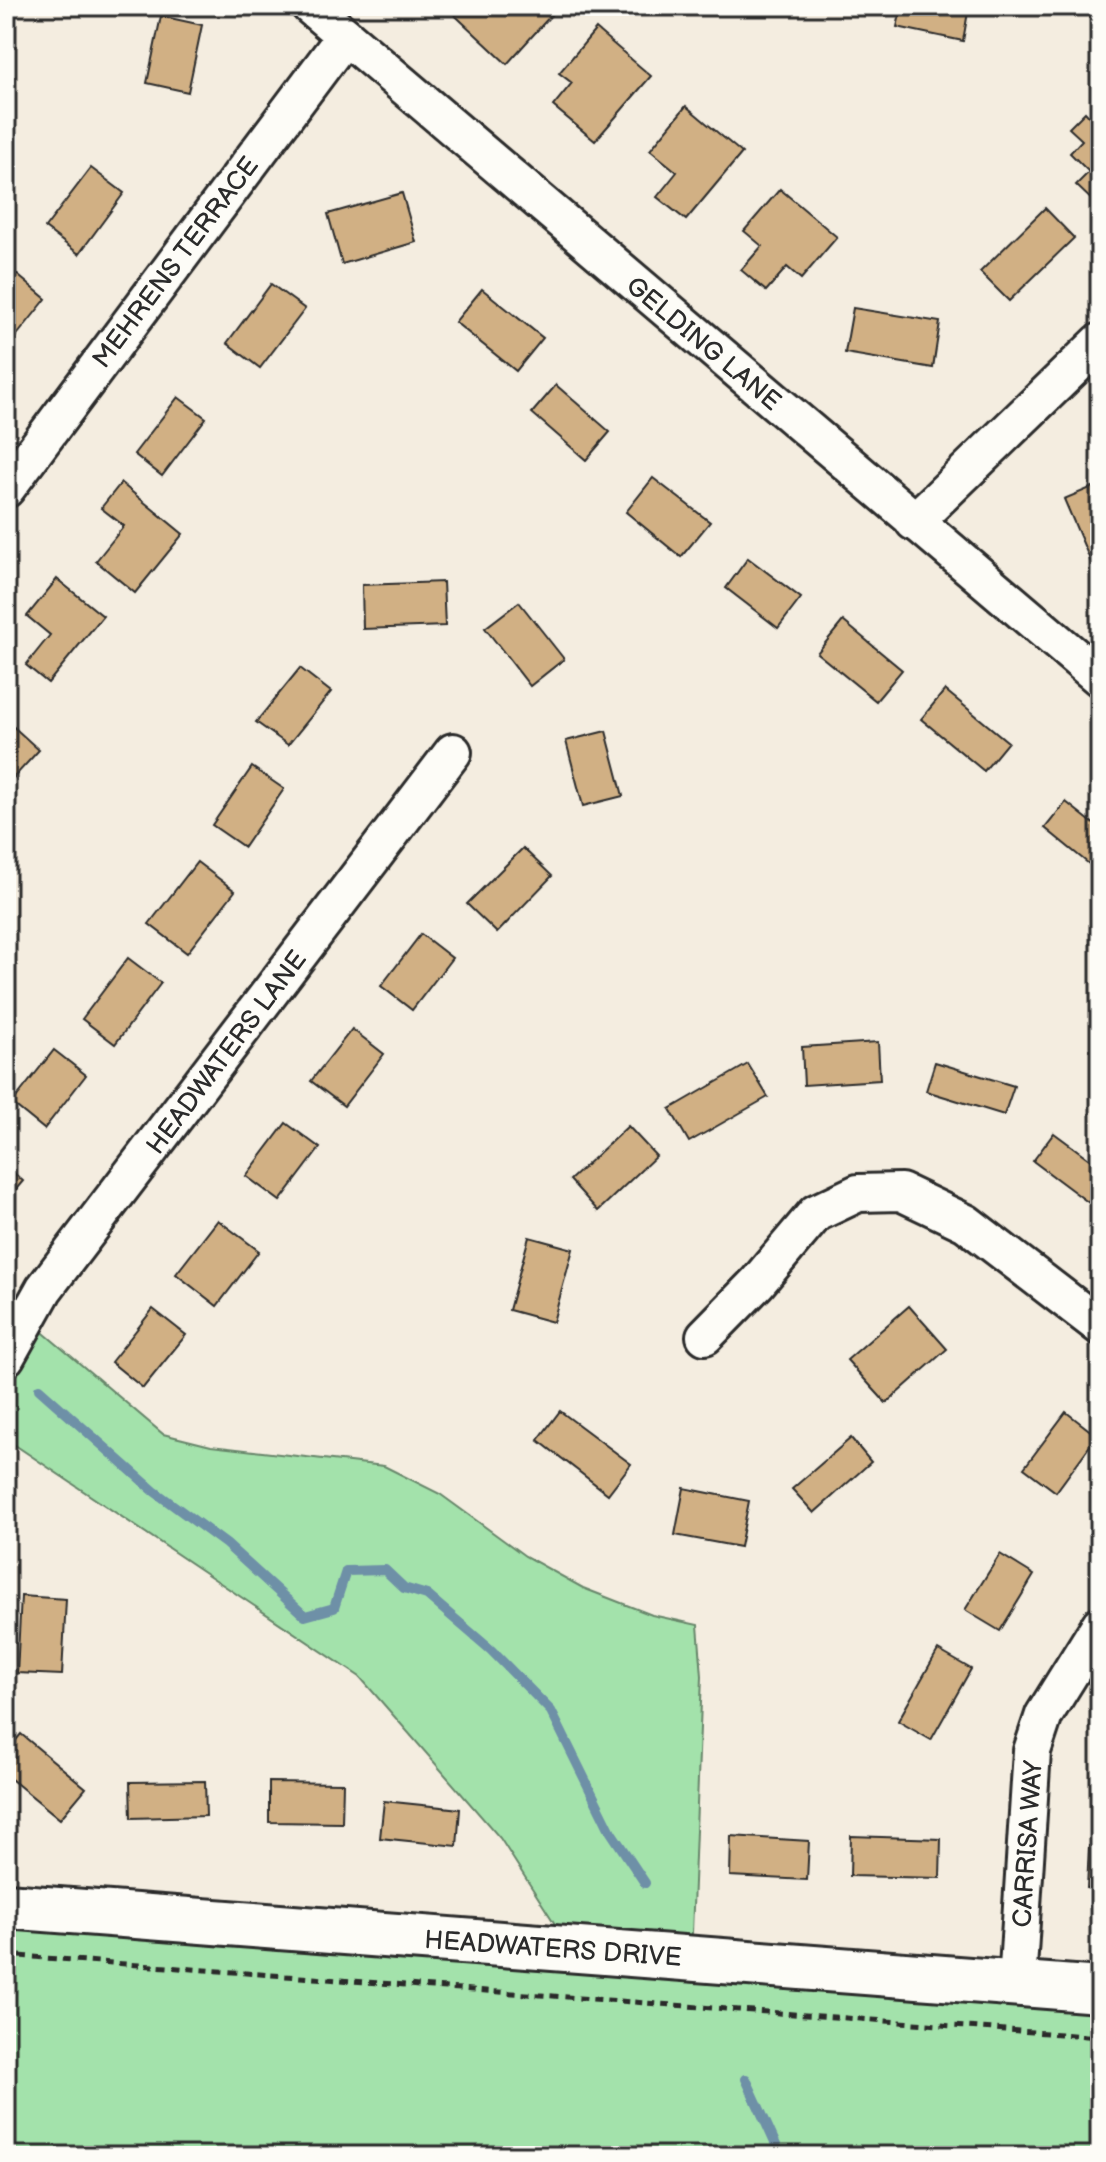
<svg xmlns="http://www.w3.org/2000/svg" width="1106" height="2162" font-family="'Balsamiq Sans',sans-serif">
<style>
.green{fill:#a3e2ab;stroke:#67866b;stroke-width:2}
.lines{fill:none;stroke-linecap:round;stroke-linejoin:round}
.stream{stroke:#6e90a7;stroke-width:10}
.building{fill:#d1b084;stroke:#2b2b2b;stroke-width:2}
.minor-casing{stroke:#2b2b2b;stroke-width:42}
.tertiary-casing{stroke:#2b2b2b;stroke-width:50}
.path{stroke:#2b2b2b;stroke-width:5;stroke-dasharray:8 6;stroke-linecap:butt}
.minor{stroke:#fdfcf7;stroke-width:36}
.tertiary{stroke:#fdfcf7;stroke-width:44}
.labels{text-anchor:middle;stroke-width:7;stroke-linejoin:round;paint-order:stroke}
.street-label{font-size:26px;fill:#2b2b2b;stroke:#fdfcf7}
</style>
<rect width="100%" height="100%" fill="#f4ede0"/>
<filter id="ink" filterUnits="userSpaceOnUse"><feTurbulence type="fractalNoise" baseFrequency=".0125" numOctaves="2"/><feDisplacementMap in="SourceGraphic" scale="16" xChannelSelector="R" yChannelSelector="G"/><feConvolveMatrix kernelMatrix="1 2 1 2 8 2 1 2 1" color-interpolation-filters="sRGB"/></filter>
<g filter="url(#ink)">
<!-- green -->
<polygon class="green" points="6,1301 163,1434 211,1446 384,1466 440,1494 525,1556 583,1588 652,1615 698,1625 702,1676 691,1959 1100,1990 1100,2156 6,2156 6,1906 571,1949 500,1838 360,1677 6,1439"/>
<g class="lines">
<!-- stream -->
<g class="stream">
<polyline points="39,1389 154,1491 226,1544 305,1616 334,1608 346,1571 385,1570 404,1588 427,1595 491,1650 551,1711 611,1832 645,1883"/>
<polyline points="746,2079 781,2156"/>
</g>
</g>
<!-- building -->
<g class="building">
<polygon points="445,6 545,6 553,13 507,64"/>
<polygon points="902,6 969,6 963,41 897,27"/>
<polygon points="161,16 202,25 188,92 147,83"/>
<polygon points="596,29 651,76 595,141 553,106 572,83 559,73"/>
<polygon points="686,106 742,153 686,220 657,197 677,172 650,150"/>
<polygon points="1085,112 1098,126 1100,124 1100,208 1076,185 1089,172 1070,153 1082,140 1069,128"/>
<polygon points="91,168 124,193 79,254 45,228"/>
<polygon points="780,189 837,237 801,279 787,267 766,291 741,270 762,246 744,231"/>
<polygon points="402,193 416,242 342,264 328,214"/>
<polygon points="1045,208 1074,238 1009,301 980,272"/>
<polygon points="14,272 46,299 6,349 6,282"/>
<polygon points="271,284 305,309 260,368 227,343"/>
<polygon points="482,289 543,338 516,371 455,322"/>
<polygon points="853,308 940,322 933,368 845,353"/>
<polygon points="556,385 610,432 586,460 532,413"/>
<polygon points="178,397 206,418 162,476 134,454"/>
<polygon points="653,478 710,522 681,557 626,512"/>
<polygon points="121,483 183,534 135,593 96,561 124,526 101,508"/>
<polygon points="1100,484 1100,583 1064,499"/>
<polygon points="748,558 801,598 778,628 726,588"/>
<polygon points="57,579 103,616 48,683 26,665 50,635 27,616"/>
<polygon points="443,582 445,626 363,629 362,585"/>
<polygon points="519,602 564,659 530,686 485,628"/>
<polygon points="843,621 902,670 876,701 817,653"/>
<polygon points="300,668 331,692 288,745 256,722"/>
<polygon points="945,690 1008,742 984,771 921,719"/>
<polygon points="6,720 39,750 6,786"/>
<polygon points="606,731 623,796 583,806 566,741"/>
<polygon points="252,767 284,789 244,847 212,825"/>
<polygon points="1066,802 1100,829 1100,873 1045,828"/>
<polygon points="523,848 552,876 497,933 467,904"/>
<polygon points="197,862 235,891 187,953 149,924"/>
<polygon points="421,934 452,958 412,1010 381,986"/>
<polygon points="128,958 161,983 115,1044 82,1019"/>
<polygon points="352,1029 384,1054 344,1106 311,1081"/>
<polygon points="878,1042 880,1080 804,1085 802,1047"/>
<polygon points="54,1050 86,1075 44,1129 12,1103"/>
<polygon points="935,1062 1014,1086 1004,1115 926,1091"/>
<polygon points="748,1064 768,1097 689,1142 670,1109"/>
<polygon points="286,1123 320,1148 280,1201 246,1176"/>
<polygon points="628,1126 656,1156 598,1211 570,1180"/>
<polygon points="1054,1133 1100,1167 1100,1206 1097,1209 1033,1161"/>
<polygon points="6,1166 23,1181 6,1201"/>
<polygon points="218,1220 259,1251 217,1306 176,1274"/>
<polygon points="529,1237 573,1249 553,1322 509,1310"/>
<polygon points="909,1306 947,1349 886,1403 847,1360"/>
<polygon points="153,1309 186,1335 143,1388 111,1362"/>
<polygon points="560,1411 631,1464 608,1494 538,1440"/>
<polygon points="1066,1412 1097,1436 1056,1492 1024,1468"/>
<polygon points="851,1438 871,1462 814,1513 792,1489"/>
<polygon points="684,1488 749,1501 740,1547 675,1535"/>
<polygon points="1000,1554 1034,1575 1000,1631 965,1610"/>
<polygon points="21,1596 66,1599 62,1675 17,1673"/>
<polygon points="938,1650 971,1669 931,1740 898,1721"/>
<polygon points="21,1734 86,1788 60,1819 6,1775 6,1752"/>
<polygon points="205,1781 206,1816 131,1818 130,1782"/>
<polygon points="269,1782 343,1783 342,1823 269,1822"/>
<polygon points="384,1801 460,1809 457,1846 380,1838"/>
<polygon points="731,1836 809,1841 807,1880 730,1876"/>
<polygon points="851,1836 941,1839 940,1878 850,1876"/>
<polygon points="1089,1846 1100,1847 1100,1889 1087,1888"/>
</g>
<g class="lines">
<defs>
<g id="minor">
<polyline points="310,6 1100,678"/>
<polyline points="6,489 345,36"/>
<polyline points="914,522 1100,342"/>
<polyline points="705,1336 757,1283 816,1213 858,1193 901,1192 966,1223 1100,1326"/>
<polyline points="6,1357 44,1289 453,752"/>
<polyline points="1017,1984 1032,1751 1044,1715 1100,1625"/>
</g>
<polyline id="tertiary" points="6,1906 1100,1990"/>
</defs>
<!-- minor casing -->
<use href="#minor" class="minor-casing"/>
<!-- tertiary casing -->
<use href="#tertiary" class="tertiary-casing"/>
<!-- path -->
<polyline class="path" points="6,1955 1100,2037"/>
<!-- minor -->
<use href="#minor" class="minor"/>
<!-- tertiary -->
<use href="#tertiary" class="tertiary"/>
</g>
</g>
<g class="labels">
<!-- street labels -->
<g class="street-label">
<text transform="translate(175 262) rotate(-53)" y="9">MEHRENS TERRACE</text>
<text transform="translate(704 343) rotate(40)" y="9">GELDING LANE</text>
<text transform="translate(226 1052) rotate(-53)" y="9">HEADWATERS LANE</text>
<text transform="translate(1027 1844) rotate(-86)" y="9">CARRISA WAY</text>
<text transform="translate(553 1948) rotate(4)" y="9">HEADWATERS DRIVE</text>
</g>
</g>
<!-- margin -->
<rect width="1106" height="2162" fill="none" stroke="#fdfcf7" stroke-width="32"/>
<rect x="16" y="16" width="1074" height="2130" fill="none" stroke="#2b2b2b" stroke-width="3" filter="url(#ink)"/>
</svg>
